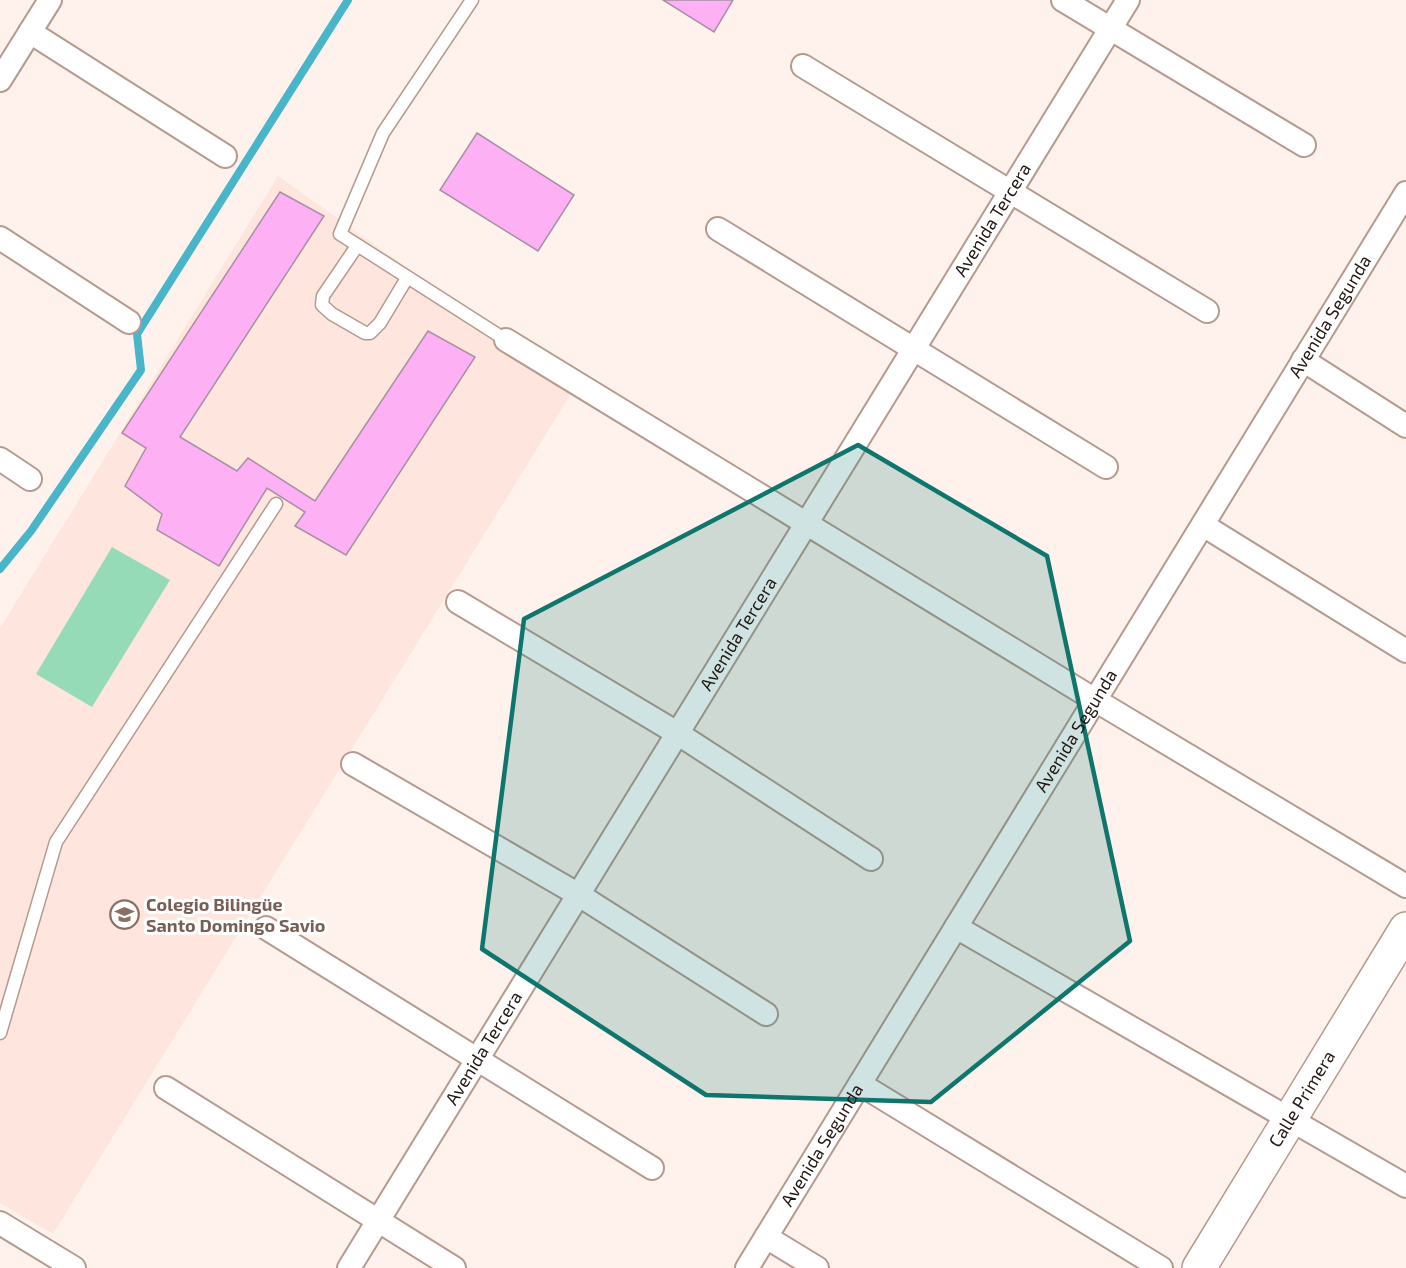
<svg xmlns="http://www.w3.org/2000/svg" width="1406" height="1268" font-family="'Exo 2',sans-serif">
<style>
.built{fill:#fee6de}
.green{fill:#95dbb7}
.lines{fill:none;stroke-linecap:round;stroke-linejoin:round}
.stream{stroke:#48b5c8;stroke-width:8}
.building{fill:#feb0f5;stroke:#a690a3;stroke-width:1.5}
.lane-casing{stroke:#b6998f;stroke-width:15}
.street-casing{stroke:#b6998f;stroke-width:26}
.secondary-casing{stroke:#b6998f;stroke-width:36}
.lane{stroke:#fff;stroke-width:12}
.street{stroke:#fff;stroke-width:22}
.secondary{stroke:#fff;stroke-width:33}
.marked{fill:#0f766e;fill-opacity:0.2;stroke:#0f766e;stroke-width:4.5;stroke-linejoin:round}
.labels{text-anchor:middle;stroke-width:6;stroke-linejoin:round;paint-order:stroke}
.street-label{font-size:18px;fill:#221713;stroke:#fff}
.education-label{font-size:18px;font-weight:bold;fill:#785e54;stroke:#fff;text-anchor:start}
</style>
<rect width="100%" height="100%" fill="#fff2ed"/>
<!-- built -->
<polygon class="built" points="278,176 575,387 53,1234 0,1203 0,628"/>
<!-- green -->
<polygon class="green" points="112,547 170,580 92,707 36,674"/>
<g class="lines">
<!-- stream -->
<polyline class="stream" points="0,569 31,531 141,370 137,334 348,0"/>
</g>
<!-- building -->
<g class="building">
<polygon points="663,0 733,0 714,32"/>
<polygon points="477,133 574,195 538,251 440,190"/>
<polygon points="280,192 324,216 180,437 237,471 248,458 315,501 428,331 475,357 346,555 295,526 305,512 267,488 219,566 157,530 162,514 125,486 146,448 122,433"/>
</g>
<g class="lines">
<defs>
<g id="lane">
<polyline points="472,0 383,133 340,234 506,340"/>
<polyline points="357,246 323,296 322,305 332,314 365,333 370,333 380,323 407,278"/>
<polyline points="0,1033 56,842 276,504"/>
</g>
<g id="street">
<polyline points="1063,0 1304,145"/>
<polyline points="30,32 225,156"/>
<polyline points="803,66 1207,311"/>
<polyline points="0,80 50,0"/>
<polyline points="718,229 1106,467"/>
<polyline points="0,238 129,322"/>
<polyline points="506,340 1095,700 1406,886"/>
<polyline points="1303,360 1406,426"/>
<polyline points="0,459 30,479"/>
<polyline points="1203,525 1406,651"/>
<polyline points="458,602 677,733 871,859"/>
<polyline points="353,764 579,895 766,1014"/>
<polyline points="956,927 1406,1186"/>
<polyline points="266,928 652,1168"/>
<polyline points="860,1084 1161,1268"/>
<polyline points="166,1088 454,1268"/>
<polyline points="0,1223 74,1268"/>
<polyline points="766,1237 817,1268"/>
<path id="s1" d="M349 1268 1128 0"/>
<path id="s2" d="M747 1268 1406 193"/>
</g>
<g id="secondary">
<path id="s3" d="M1199 1268 1406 929"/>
</g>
</defs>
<!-- lane casing -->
<use href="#lane" class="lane-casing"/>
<!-- street casing -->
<use href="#street" class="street-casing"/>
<!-- secondary casing -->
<use href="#secondary" class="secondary-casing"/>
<!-- lane -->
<use href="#lane" class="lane"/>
<!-- street -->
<use href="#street" class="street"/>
<!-- secondary -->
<use href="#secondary" class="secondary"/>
</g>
<!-- marked area -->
<path class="marked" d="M858 445 1047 556 1130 941 931 1102 706 1095 482 949 524 619Z"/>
<!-- icons -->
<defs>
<symbol id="school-ring" viewBox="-11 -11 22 22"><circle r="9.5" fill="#fff" stroke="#8d6e63" stroke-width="1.5"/><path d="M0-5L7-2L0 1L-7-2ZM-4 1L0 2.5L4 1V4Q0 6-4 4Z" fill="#8d6e63"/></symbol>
</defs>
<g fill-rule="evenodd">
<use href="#school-ring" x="108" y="898" width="33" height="33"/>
</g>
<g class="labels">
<!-- street labels -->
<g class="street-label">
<text dy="6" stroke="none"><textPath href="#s1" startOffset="1230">Avenida Tercera</textPath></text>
<text dy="6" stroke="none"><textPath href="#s2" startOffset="1116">Avenida Segunda</textPath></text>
<text dy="6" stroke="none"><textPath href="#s1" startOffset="744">Avenida Tercera</textPath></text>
<text dy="6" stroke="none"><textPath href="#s2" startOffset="630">Avenida Segunda</textPath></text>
<text dy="6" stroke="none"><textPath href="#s1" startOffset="258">Avenida Tercera</textPath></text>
<text dy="6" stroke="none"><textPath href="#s3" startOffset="198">Calle Primera</textPath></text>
<text dy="6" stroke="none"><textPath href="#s2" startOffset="144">Avenida Segunda</textPath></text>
</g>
<!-- education labels -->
<g class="education-label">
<text x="146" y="911">Colegio Bilingüe<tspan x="146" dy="21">Santo Domingo Savio</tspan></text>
</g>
</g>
</svg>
